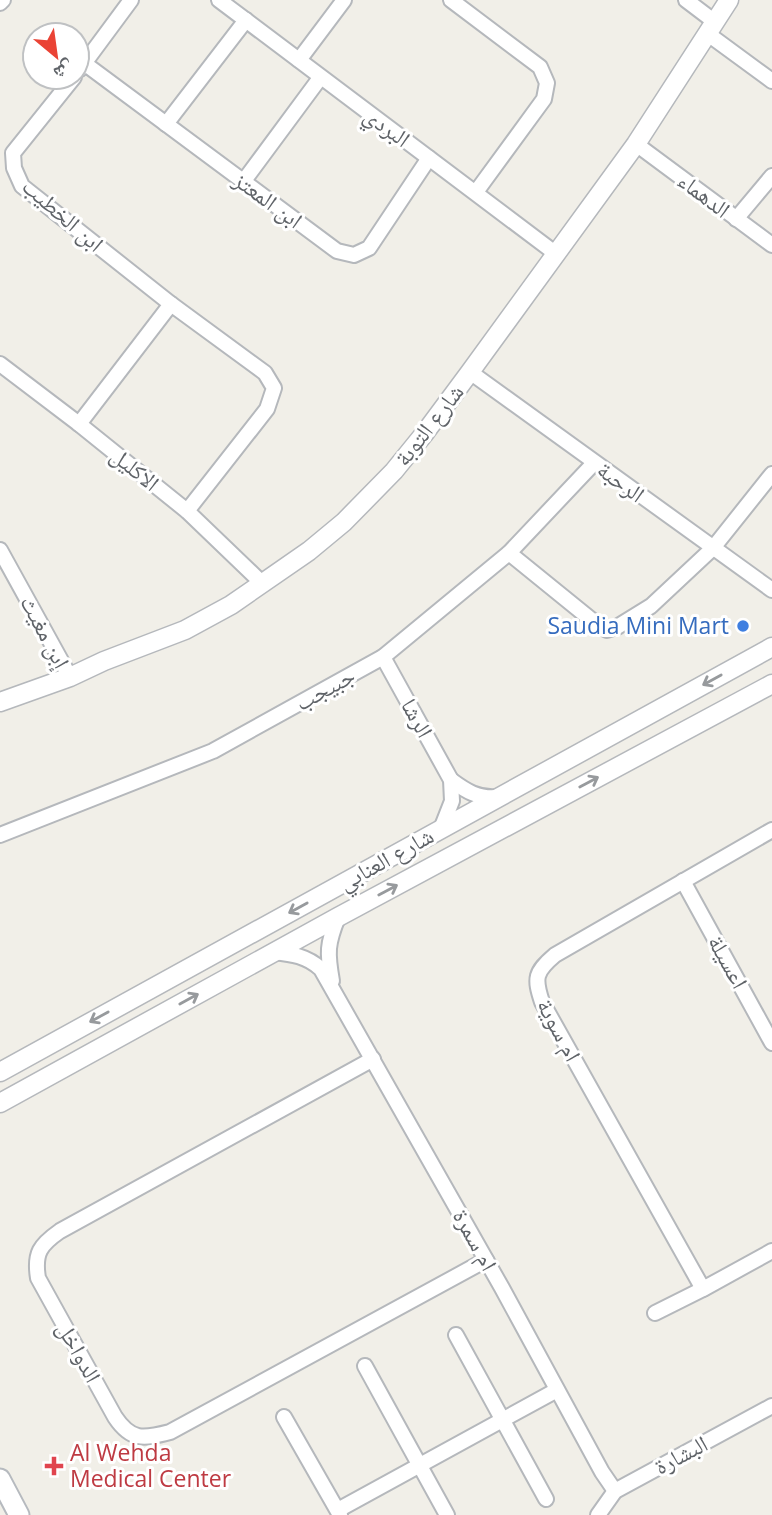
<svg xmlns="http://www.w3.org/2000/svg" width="772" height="1515" font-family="'Open Sans','Noto Naskh Arabic',sans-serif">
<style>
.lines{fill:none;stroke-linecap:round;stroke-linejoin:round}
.minor-casing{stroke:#b5b8bc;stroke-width:18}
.tertiary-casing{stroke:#b5b8bc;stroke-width:21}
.secondary-casing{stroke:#b6babf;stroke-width:23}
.minor{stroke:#fff;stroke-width:14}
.tertiary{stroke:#fff;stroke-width:18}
.secondary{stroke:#fff;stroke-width:19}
.oneway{stroke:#979a9d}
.shop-dot{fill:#3f7fe0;stroke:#fff;stroke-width:2.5}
.health-dot{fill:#e0444e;stroke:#fff;stroke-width:2.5}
.labels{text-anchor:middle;stroke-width:6;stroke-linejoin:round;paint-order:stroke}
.street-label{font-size:23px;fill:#5f6368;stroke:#fff}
.shop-label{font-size:23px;fill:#366cbe;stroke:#fff;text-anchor:end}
.health-label{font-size:23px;fill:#be3a42;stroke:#fff;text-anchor:start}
</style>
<rect width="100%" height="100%" fill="#f1efe8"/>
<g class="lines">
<defs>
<g id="minor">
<polyline points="219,0 555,253"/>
<polyline points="451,0 540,67 547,83 544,99 476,192"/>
<polyline points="686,0 715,22"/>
<polyline points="0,3 3,0"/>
<polyline points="708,34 772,81"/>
<polyline points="299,60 344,0"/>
<polyline points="84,63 337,251 354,255 369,248 429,158"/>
<polyline points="80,69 131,0"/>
<polyline points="74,77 13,153 14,168 22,186 171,304 265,373 274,388 267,409 187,511"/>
<polyline points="166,124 246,20"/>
<polyline points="636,144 772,245"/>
<polyline points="243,182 320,78"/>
<polyline points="736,219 772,176"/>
<polyline points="0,364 79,424 187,511 262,583"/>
<polyline points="470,372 772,590"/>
<polyline points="79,424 171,304"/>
<polyline points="0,550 70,677"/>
<polyline points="509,553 599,626 607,630 617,627 651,606 713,548 772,474"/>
<polyline points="383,657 451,780 452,801 441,829"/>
<path d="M451 780C466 791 478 799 498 797"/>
<polyline points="0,835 213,751 383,657 509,553 594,463"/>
<polyline points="683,881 772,1043"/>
<path d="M274 952C292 954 307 956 321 969L502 1288 602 1472 615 1491"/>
<path d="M332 981C327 953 327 944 338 917"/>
<path d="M373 1059 60 1231C40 1245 34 1253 38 1278L115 1417C131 1441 143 1439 170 1432L486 1260"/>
<path d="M703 1289 542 1002C534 978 535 972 555 955L772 830"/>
<polyline points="655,1313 703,1289 772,1251"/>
<polyline points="456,1335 546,1499"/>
<polyline points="365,1366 447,1515"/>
<polyline points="284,1417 340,1515"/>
<polyline points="338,1510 557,1390"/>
<polyline points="598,1515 615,1491 772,1406"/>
</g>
<g id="tertiary">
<polyline points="0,702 70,677 104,661 185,630 231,605 309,551 344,522 394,471 424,434 470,372 636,144 729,0"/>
<polyline points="0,1072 772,647"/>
<polyline points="0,1103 338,917 772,684"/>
</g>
<polyline id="secondary" points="0,1479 19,1515"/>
</defs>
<!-- minor casing -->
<use href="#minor" class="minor-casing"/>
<!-- tertiary casing -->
<use href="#tertiary" class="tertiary-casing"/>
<!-- secondary casing -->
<use href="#secondary" class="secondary-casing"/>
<!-- minor -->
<use href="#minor" class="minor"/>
<!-- tertiary -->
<use href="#tertiary" class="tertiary"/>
<!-- secondary -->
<use href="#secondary" class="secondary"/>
</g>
<!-- one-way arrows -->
<defs><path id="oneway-shaft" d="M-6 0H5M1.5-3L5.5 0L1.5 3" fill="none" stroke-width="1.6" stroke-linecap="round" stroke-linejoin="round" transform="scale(1.75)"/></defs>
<g class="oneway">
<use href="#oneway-shaft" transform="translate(712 680) rotate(151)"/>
<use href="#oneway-shaft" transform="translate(589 782) rotate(-28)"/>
<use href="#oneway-shaft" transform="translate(388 890) rotate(-28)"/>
<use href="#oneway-shaft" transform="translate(298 908) rotate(151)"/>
<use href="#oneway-shaft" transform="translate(189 999) rotate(-29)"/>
<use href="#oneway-shaft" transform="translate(99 1017) rotate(151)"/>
</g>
<!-- markers -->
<circle class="shop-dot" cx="743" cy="626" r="7"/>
<path class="health-dot" d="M50.5 1455.5h7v7h7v7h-7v7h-7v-7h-7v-7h7z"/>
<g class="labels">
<!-- street labels -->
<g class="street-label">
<text transform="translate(387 127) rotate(36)" y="8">البردي</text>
<text transform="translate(704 195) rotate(37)" y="8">الدهماء</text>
<text transform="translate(268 200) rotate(36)" y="8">ابن المعتز</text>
<text transform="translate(63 215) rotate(41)" y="8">ابن الخطيب</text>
<text transform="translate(429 425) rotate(-52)" y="8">شارع التوبة</text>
<text transform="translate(135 469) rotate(39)" y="8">الاكليل</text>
<text transform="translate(621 482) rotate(36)" y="8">الرحبة</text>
<text transform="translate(45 632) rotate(62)" y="8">إبن مغيث</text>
<text transform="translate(325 689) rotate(-29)" y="8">جبيجب</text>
<text transform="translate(417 718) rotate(61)" y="8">الرشا</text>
<text transform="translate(386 859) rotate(-29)" y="8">شارع العنابي</text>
<text transform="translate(728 962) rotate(61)" y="8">اعسيلة</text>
<text transform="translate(559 1030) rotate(62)" y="8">ام سوية</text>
<text transform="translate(475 1240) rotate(61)" y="8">ام سمرة</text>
<text transform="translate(79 1352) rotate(61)" y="8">الدواخل</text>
<text transform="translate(681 1455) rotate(-28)" y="8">البشارة</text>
</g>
<!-- shop labels -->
<g class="shop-label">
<text x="729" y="634">Saudia Mini Mart</text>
</g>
<!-- health labels -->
<g class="health-label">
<text x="70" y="1461">Al Wehda<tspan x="70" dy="26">Medical Center</tspan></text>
</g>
</g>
<!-- north arrow -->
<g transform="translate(56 56) rotate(151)"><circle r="33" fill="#ffffff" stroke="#bfc1c3" stroke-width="2"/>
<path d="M0-5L12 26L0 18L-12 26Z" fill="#ea4335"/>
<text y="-10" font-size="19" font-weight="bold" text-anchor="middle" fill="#5f6368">ش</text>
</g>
</svg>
